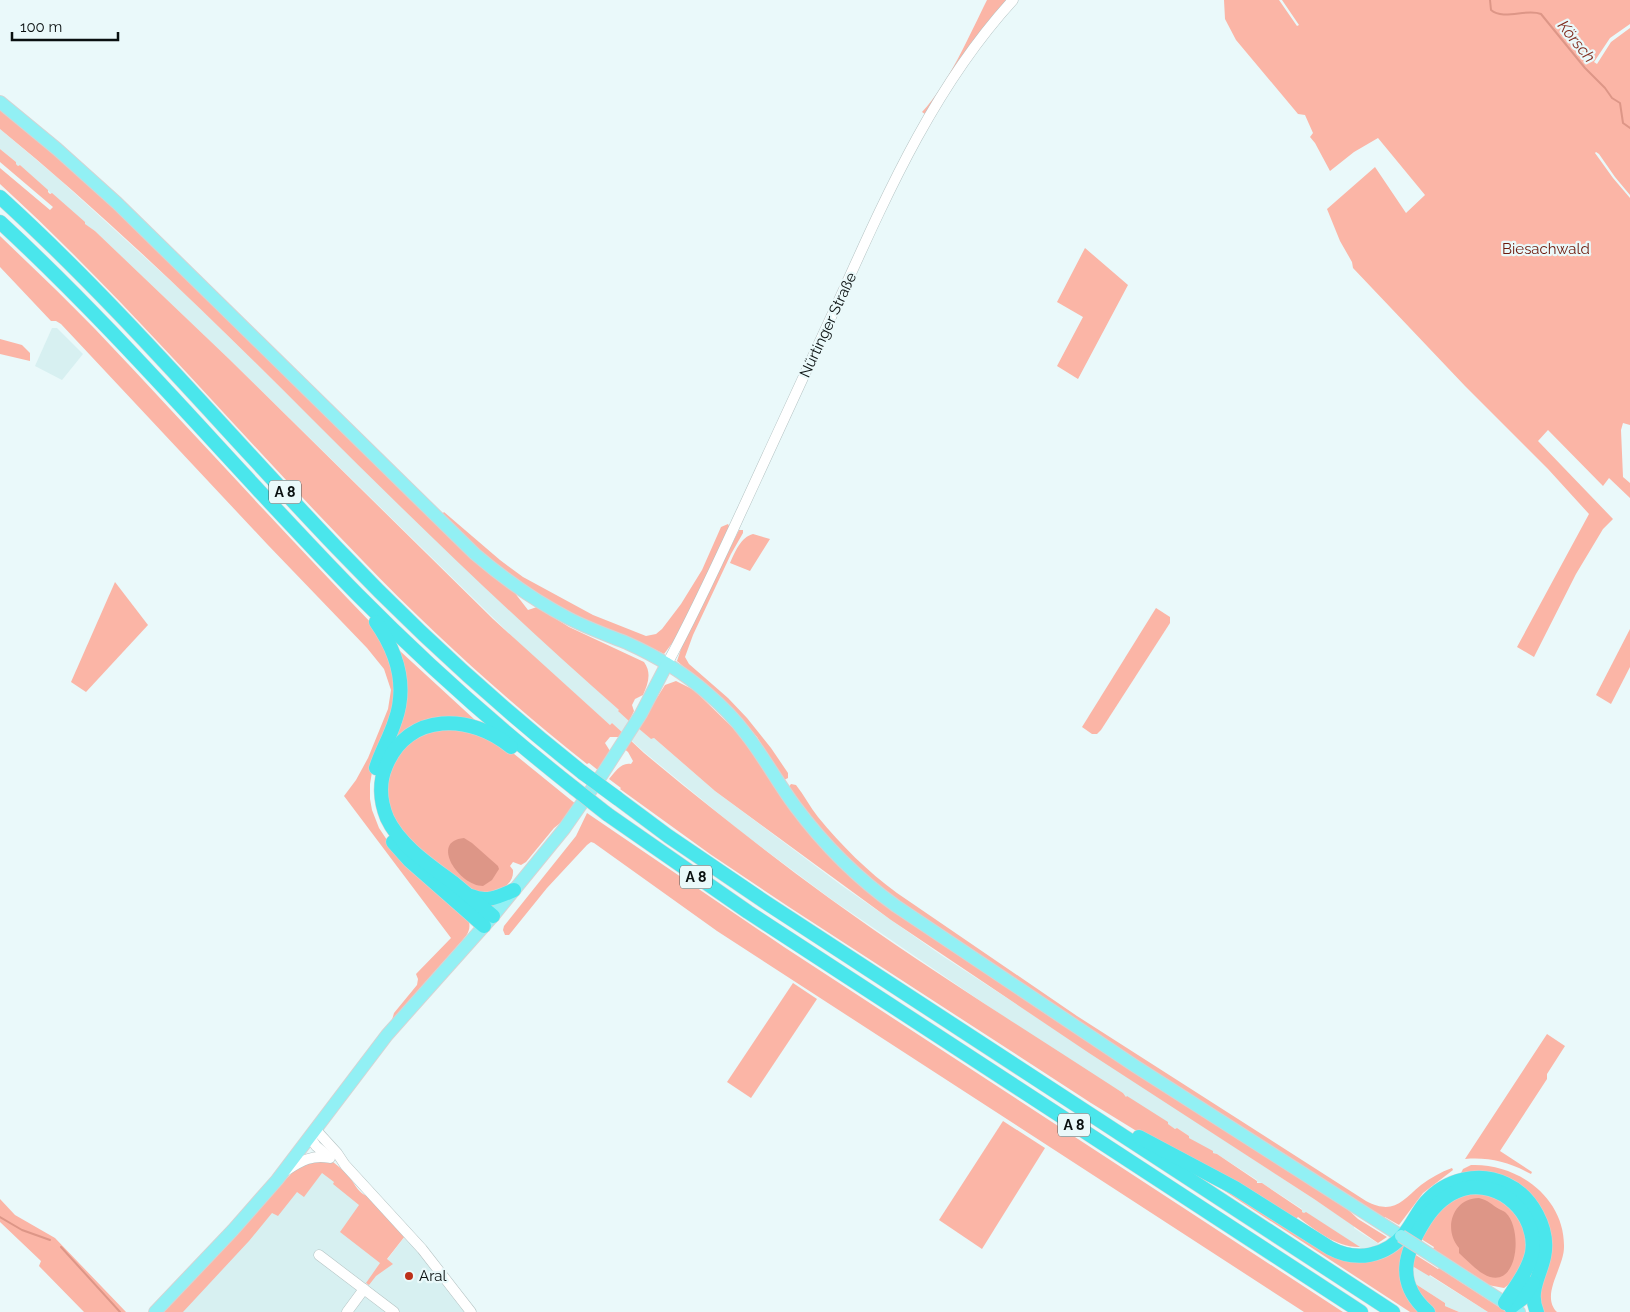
<svg xmlns="http://www.w3.org/2000/svg" width="1630" height="1312" font-family="Raleway,sans-serif">
<style>
.built{fill:#d7f0f1}
.green{fill:#fbb5a6}
.water{fill:#dd9687}
.lines{fill:none;stroke-linecap:round;stroke-linejoin:round}
.stream{stroke:#dd9687;stroke-width:2}
.minor-casing{stroke:#b4c3c3;stroke-width:11}
.major-casing{stroke:#d3d4d4;stroke-width:14}
.highway-casing{stroke:#d3d4d4;stroke-width:15}
.minor{stroke:#fff;stroke-width:10}
.major{stroke:#92f0f4;stroke-width:12}
.highway{stroke:#4ae6ec;stroke-width:14}
.major-bridge-casing{stroke:#d3d4d4;stroke-width:14;stroke-linecap:butt}
.highway-bridge-casing{stroke:#d3d4d4;stroke-width:15;stroke-linecap:butt}
.major-bridge{stroke:#92f0f4;stroke-width:12}
.highway-bridge{stroke:#4ae6ec;stroke-width:14}
.poi-dot{fill:#bc3019;stroke:#eaf9fa;stroke-width:2}
.labels{text-anchor:middle;stroke-width:4.5;stroke-linejoin:round;paint-order:stroke}
.shield{fill:#eaf9fa;stroke:#4d5656;stroke-width:1}
.shield-label{font-size:14px;font-weight:bold;fill:#0a1010}
.park-label{font-size:15px;fill:#6d1a0c;stroke:#eaf9fa}
.street-label{font-size:15px;fill:#0a1010;stroke:#eaf9fa}
.poi-label{font-size:15px;fill:#0a1010;stroke:#eaf9fa;text-anchor:start}
.water-label{font-size:16px;font-style:italic;fill:#802c1e;stroke:#eaf9fa}
</style>
<rect width="100%" height="100%" fill="#eaf9fa"/>
<!-- built -->
<g class="built">
<polygon points="0,129 59,179 184,293 490,592 619,710 619,711 651,739 654,738 715,791 841,885 941,955 1314,1199 1354,1226 1354,1228 1363,1234 1488,1312 1459,1312 1445,1306 1445,1303 1307,1213 1305,1214 1302,1212 1302,1209 1262,1183 1257,1182 1257,1180 1217,1154 1212,1153 1189,1138 1189,1136 1177,1128 1175,1129 1126,1097 1123,1093 1081,1068 982,1002 831,899 740,831 644,752 612,723 610,725 524,648 228,358 95,231 84,224 20,165 18,166 16,164 16,162 0,149"/>
<polygon points="52,328 57,328 83,354 62,380 35,366"/>
<polygon points="315,1160 366,1199 343,1228 386,1261 406,1235 471,1312 180,1312"/>
</g>
<!-- green -->
<g class="green">
<path d="M987 0H1008L925 114 922 112C948 85 970 34 987 0Z"/>
<polygon points="1224,0 1279,0 1297,26 1299,25 1282,0 1630,0 1630,24 1610,38 1594,62 1597,64 1611,42 1630,28 1630,195 1615,177 1599,154 1596,152 1595,153 1613,178 1630,198 1630,425 1623,423 1621,430 1623,477 1630,483 1630,498 1609,478 1603,486 1548,430 1538,441 1613,519 1603,529 1576,574 1534,657 1517,647 1589,514 1548,469 1465,386 1353,268 1352,262 1340,241 1327,209 1375,167 1406,213 1425,195 1378,138 1354,152 1330,171 1315,143 1310,137 1313,133 1305,115 1298,114 1236,40 1225,19"/>
<path d="M0 107 80 175 511 588 528 610 537 607 569 627 644 662C652 673 648 684 643 695L635 699 632 705 634 711 629 721 618 711 619 710C513 617 412 519 312 419 212 319 110 219 0 129Z"/>
<path d="M0 149 16 162V164L18 166 20 165 48 190V192L50 194 52 193 85 222V224L95 231 228 358 493 619 610 725 612 723 623 733 620 737H610L605 743 610 751 599 771 589 763 587 764C508 701 433 634 363 561 241 436 129 302 0 184V168L50 210 53 207 0 162Z"/>
<path d="M0 236C32 267 64 297 95 329 189 428 281 530 376 628L386 643 397 695 372 772 370 784V799L372 810 379 828 387 840 469 922C471 931 466 936 461 942L392 1020 394 1013 417 985 418 979 416 974 451 938 344 796 356 780 368 758 388 709 391 690 384 669 367 648 267 544 61 324 56 321H51L0 267Z"/>
<polygon points="1085,248 1128,285 1078,379 1057,366 1083,317 1057,302"/>
<polygon points="0,339 22,345 30,353 30,361 0,354"/>
<polygon points="444,512 500,560 523,577 593,615 646,636 656,634 662,629 681,604 702,570 721,527 728,524 730,528 676,638 664,654 631,638 578,617 547,600 497,566 440,516"/>
<polygon points="739,530 743,530 743,533 731,554 693,635 685,657 689,664 728,698 747,718 771,748 788,773 788,778 784,780 757,737 735,711 677,661 684,640"/>
<path d="M753 534 770 539 750 571 730 563C735 552 741 537 753 534Z"/>
<polygon points="115,582 148,625 86,692 71,682"/>
<polygon points="1156,608 1170,617 1170,623 1101,730 1097,734 1092,734 1082,727"/>
<polygon points="1630,629 1630,667 1611,704 1596,695"/>
<polygon points="400,651 475,720 476,721 455,720 395,744 398,654"/>
<polygon points="676,681 694,690 735,730 838,864 1341,1203 1358,1219 1387,1237 1378,1243 1314,1199 1089,1053 891,920 715,791 654,738 651,739 638,728 665,685"/>
<path d="M462 727 508 749 577 805 569 816 554 828 526 862 521 865 513 862 510 866 513 870C514 882 504 888 496 894L470 891 400 832 385 795 394 756 419 733Z"/>
<path d="M629 739 644 753C704 803 766 852 829 898 924 967 1025 1029 1123 1093L1126 1097 1127 1096 1168 1122V1124L1175 1129 1177 1128 1189 1136V1138L1213 1151V1153L1217 1154 1257 1181V1183H1262L1302 1210V1212L1304 1213 1306 1212 1360 1247C1337 1248 1315 1230 1298 1217L1294 1221 1143 1135 1091 1103 789 907 710 854 620 789 621 788 609 779C615 772 621 762 631 764L633 761 628 752 623 748Z"/>
<path d="M791 784 796 785C804 795 810 807 818 817 841 845 868 872 897 893L1077 1016 1366 1201C1393 1215 1401 1202 1421 1185 1430 1178 1441 1172 1452 1168L1453 1170 1423 1193 1399 1225 1385 1217 1384 1218 1150 1071 886 893 831 843 788 788Z"/>
<polygon points="587,813 784,947 1343,1312 1304,1312 717,931 594,843 591,842 587,845 547,888 509,935 505,935 503,930 504,926 576,836"/>
<polygon points="793,983 817,999 751,1098 727,1082"/>
<path d="M1547 1034 1565 1046 1547 1074V1079L1500 1151 1532 1172 1531 1174C1509 1162 1489 1157 1465 1159Z"/>
<polygon points="1003,1121 1045,1148 982,1249 939,1220"/>
<path d="M306 1160 333 1162C339 1167 346 1172 351 1179 355 1185 359 1193 367 1196L405 1236 387 1259 393 1264 376 1276 369 1285 366 1283 380 1263 340 1232 359 1205 333 1184 334 1182 322 1173 304 1197 297 1192 278 1216 272 1213 249 1241 183 1312H160L272 1192Z"/>
<path d="M1471 1165C1518 1163 1565 1198 1564 1247 1564 1268 1540 1295 1557 1312H1540L1538 1308 1548 1227 1461 1173 1463 1169Z"/>
<path d="M1468 1181C1523 1178 1558 1229 1530 1278L1527 1276C1538 1258 1540 1237 1531 1218 1525 1205 1514 1195 1501 1189 1465 1174 1440 1194 1421 1222 1400 1252 1394 1284 1422 1312H1410L1214 1184 1215 1182C1239 1196 1262 1210 1284 1224 1332 1255 1371 1286 1414 1225 1428 1205 1442 1186 1468 1181Z"/>
<polygon points="1485,1191 1514,1209 1525,1231 1525,1257 1511,1283 1504,1288 1488,1285 1433,1249 1434,1247 1418,1237 1434,1213 1454,1196"/>
<polygon points="0,1199 15,1215 55,1238 126,1312 84,1312 39,1266 41,1261 0,1222"/>
<polygon points="1411,1252 1438,1269 1439,1268 1507,1312 1488,1312 1430,1275 1429,1276 1409,1264"/>
<polygon points="1411,1281 1445,1303 1445,1306 1459,1312 1435,1312 1425,1304"/>
</g>
<!-- water -->
<g class="water">
<path d="M464 838 472 843 498 866 499 869 492 880 483 886C459 886 429 841 464 838Z"/>
<path d="M1479 1198C1488 1200 1492 1205 1499 1209 1502 1211 1503 1210 1506 1213 1522 1228 1519 1285 1490 1277 1478 1273 1468 1261 1459 1253V1248C1443 1230 1452 1198 1479 1198Z"/>
</g>
<g class="lines">
<!-- stream -->
<g class="stream">
<path d="M1490 0 1491 10C1504 21 1526 8 1541 14L1585 68 1605 88 1612 98 1620 103 1623 123 1630 128"/>
<polyline points="0,1217 22,1230 50,1240"/>
<polyline points="61,1247 120,1312"/>
</g>
<defs>
<g id="minor">
<path d="M667 664C695 613 719 560 743 508 777 435 811 362 844 289 890 187 937 83 1013 0"/>
<polyline points="316,1130 337,1153 345,1165 422,1249 471,1312"/>
<polyline points="310,1137 316,1146 329,1157"/>
<path d="M287 1170C301 1161 313 1154 330 1158"/>
<polyline points="319,1255 394,1312"/>
<polyline points="347,1312 364,1289"/>
</g>
<g id="major">
<path d="M0 102 57 149 117 203 475 554C503 578 535 601 568 618 587 628 607 635 627 643 656 656 683 672 707 693 721 705 735 719 746 734 764 757 778 783 795 806 824 845 857 878 896 906L1135 1066 1401 1236"/>
<polyline points="1420,1248 1519,1312"/>
<polyline points="155,1312 233,1230 277,1180 387,1035 493,916 564,829 603,773 641,714 667,664"/>
</g>
<g id="highway">
<path d="M0 197C120 306 225 431 337 548 414 629 496 704 583 773"/>
<path d="M0 222C126 338 236 471 357 594 425 663 498 728 574 788"/>
<path d="M376 768C381 752 390 737 395 721 408 685 397 652 376 622"/>
<polyline points="617,798 668,836 765,902 1393,1312"/>
<polyline points="607,814 748,912 1361,1312"/>
<polyline points="393,842 410,861 484,926"/>
<path d="M471 896C487 903 500 896 514 890"/>
<path d="M493 916C480 905 468 895 455 884 431 866 400 846 387 818 380 801 379 782 386 766 408 711 472 714 511 747"/>
<path d="M1139 1137 1235 1188 1330 1248C1356 1262 1386 1257 1405 1233 1413 1223 1418 1211 1426 1202 1446 1179 1479 1171 1506 1184 1532 1196 1550 1229 1544 1257 1540 1276 1528 1292 1537 1312"/>
<polyline points="1511,1307 1523,1298 1533,1283"/>
<path d="M1428 1312C1395 1283 1404 1253 1425 1220 1434 1206 1446 1194 1463 1189 1500 1179 1538 1214 1532 1253 1528 1271 1515 1287 1505 1303"/>
</g>
</defs>
<!-- minor casing -->
<use href="#minor" class="minor-casing"/>
<!-- major casing -->
<use href="#major" class="major-casing"/>
<!-- highway casing -->
<use href="#highway" class="highway-casing"/>
<!-- minor -->
<use href="#minor" class="minor"/>
<!-- major -->
<use href="#major" class="major"/>
<!-- highway -->
<use href="#highway" class="highway"/>
<defs>
<polyline id="major-bridge" points="1401,1236 1420,1248"/>
<g id="highway-bridge">
<polyline points="583,773 617,798"/>
<polyline points="574,788 607,814"/>
</g>
</defs>
<!-- major-bridge casing -->
<use href="#major-bridge" class="major-bridge-casing"/>
<!-- highway-bridge casing -->
<use href="#highway-bridge" class="highway-bridge-casing"/>
<!-- major-bridge -->
<use href="#major-bridge" class="major-bridge"/>
<!-- highway-bridge -->
<use href="#highway-bridge" class="highway-bridge"/>
</g>
<!-- markers -->
<circle class="poi-dot" cx="409" cy="1276" r="5"/>
<g class="labels">
<!-- shield labels -->
<g class="shield">
<rect x="269" y="480.5" width="32" height="23" rx="4"/>
<rect x="680" y="865.5" width="32" height="23" rx="4"/>
<rect x="1058" y="1113.5" width="32" height="23" rx="4"/>
</g>
<g class="shield-label">
<text x="285" y="497">A 8</text>
<text x="696" y="882">A 8</text>
<text x="1074" y="1130">A 8</text>
</g>
<!-- park labels -->
<g class="park-label">
<text x="1546" y="254">Biesachwald</text>
</g>
<!-- street labels -->
<g class="street-label">
<text transform="translate(828 325) rotate(-65)" y="5">Nürtinger Straße</text>
</g>
<!-- poi labels -->
<g class="poi-label">
<text x="419" y="1281">Aral</text>
</g>
<!-- water labels -->
<g class="water-label">
<text transform="translate(1577 41) rotate(51)" y="6">Körsch</text>
</g>
</g>
<!-- scale -->
<path d="M12 32v8h106v-8" fill="none" stroke="#0a1010" stroke-width="2.5"/>
<text x="20" y="32" font-size="15" fill="#0a1010" stroke="#eaf9fa" stroke-width="4" paint-order="stroke">100 m</text>
</svg>
